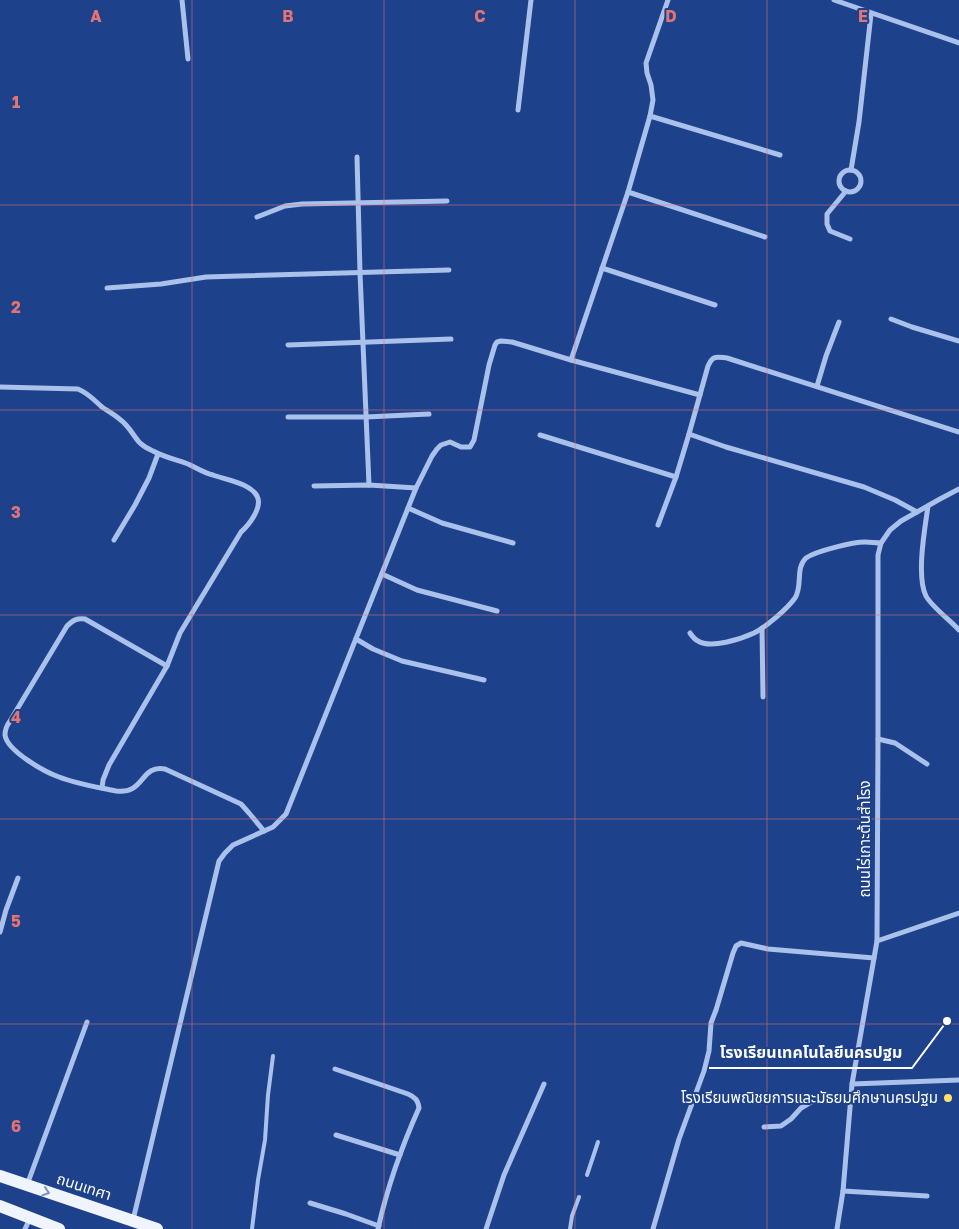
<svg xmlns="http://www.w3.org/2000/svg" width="959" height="1229" font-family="'Golos Text','Noto Sans Thai',sans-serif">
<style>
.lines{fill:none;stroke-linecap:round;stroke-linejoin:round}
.lane{stroke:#aac1ec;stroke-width:4}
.street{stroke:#aac1ec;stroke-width:5}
.primary{stroke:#f0f4ff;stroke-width:12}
.oneway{stroke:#7c92bf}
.grid{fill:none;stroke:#e47373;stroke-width:1;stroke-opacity:0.55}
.poi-dot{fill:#fbe16a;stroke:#1e418b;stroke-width:2}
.labels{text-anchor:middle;stroke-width:4;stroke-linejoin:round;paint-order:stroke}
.street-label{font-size:15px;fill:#fff;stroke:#1e418b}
.poi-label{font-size:15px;fill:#fff;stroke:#1e418b;text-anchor:end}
.grid-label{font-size:16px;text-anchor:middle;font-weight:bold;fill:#e47373;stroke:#1e418b;stroke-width:4;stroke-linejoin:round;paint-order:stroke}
.leader{fill:none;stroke:#fff;stroke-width:2}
.callout-dot{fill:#fff;stroke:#1e418b;stroke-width:2}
.callout-label{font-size:16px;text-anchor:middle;font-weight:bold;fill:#fff;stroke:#1e418b;stroke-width:4;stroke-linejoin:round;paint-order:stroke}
</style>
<rect width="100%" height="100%" fill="#1e418b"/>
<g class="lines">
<!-- lane -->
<g class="lane">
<polyline points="587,1175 598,1142"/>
<polyline points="252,1229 258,1180 265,1140 268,1095 273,1056"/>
<polyline points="570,1229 572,1216 579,1197"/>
</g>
<!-- street -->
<g class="street">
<polyline points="182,0 188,59"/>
<polyline points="834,0 959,43"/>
<polyline points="518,110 531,0"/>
<polyline points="650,116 780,155"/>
<polyline points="357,157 360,273 369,485"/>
<polyline points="851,170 859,122 871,14"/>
<circle cx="850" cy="181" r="11"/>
<polyline points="846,191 827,214 827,224 830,231 850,239"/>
<polyline points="628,192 765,237"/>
<polyline points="257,217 285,206 302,204 447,201"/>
<polyline points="602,268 715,305"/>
<polyline points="107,288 161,284 206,277 449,270"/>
<polyline points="891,319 912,327 959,341"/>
<polyline points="288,345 451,339"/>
<polyline points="571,360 700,395"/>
<polyline points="817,386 826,356 839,322"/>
<path d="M0 387 78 389C88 393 94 400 102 407 111 413 119 417 126 425 137 437 136 444 153 451 164 457 177 460 188 464 197 468 204 473 213 475 226 480 250 483 257 496 263 507 249 525 241 532L180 633 167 666 109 765 103 780 102 788"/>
<polyline points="288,417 366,417 429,414"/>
<polyline points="689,434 726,447 864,487 895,500 917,512"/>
<polyline points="540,435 676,477"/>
<polyline points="314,486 369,485 416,488"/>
<path d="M928 506C925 528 916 576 926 596 931 606 951 621 959 630"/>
<polyline points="408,508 442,523 513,543"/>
<path d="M658 525 676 477 689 434 708 366C713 355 716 357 727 358L959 432"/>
<polyline points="114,540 135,505 149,478 158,454"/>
<polyline points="382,574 417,590 497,611"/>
<polyline points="762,628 763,697"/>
<path d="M690 633C692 636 694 639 698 641 711 649 741 639 754 633 766 627 787 609 795 598 803 586 795 568 806 558 816 551 853 542 865 542 870 542 876 543 881 543"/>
<polyline points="356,639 373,649 402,661 484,680"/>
<path d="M167 666 85 619C77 618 73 620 67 626L10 721C7 725 5 730 5 735 7 751 45 772 59 777 77 784 97 787 116 791 145 795 140 764 165 769L241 804 249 813 264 831"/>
<polyline points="878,739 895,743 927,764"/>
<polyline points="0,932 6,910 18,878"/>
<polyline points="877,941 959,913"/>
<path d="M335 1069 408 1094C415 1097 418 1100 419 1108 402 1146 387 1188 378 1229"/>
<polyline points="852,1084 959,1080"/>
<polyline points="764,1127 781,1126 791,1119 801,1108 816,1099 851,1096"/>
<polyline points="336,1135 400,1155"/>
<polyline points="27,1185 87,1022"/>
<polyline points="843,1191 927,1196"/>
<polyline points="310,1203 346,1214 379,1226"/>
<polyline points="133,1220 219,861 225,853 233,845 273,827 286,814 416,488 432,456 437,449 441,445 450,442 461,447 470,447 474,440 489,365 495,345 497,342 501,341 512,342 571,360 628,192 650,116 653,100 651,85 647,73 646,63 668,0"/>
<polyline points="25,1229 30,1218"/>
<polyline points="486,1229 504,1175 544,1084"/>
<polyline points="653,1229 679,1139 704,1071 709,1051 711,1023 716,1010 733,953 736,946 741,943 768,949 874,958"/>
<polyline points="837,1229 843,1191 852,1084 877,941 878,739 878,555 881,543 890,530 901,521 940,499 959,489"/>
</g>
<!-- primary -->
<g class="primary">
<polyline points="0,1176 157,1229"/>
<polyline points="0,1206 59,1229"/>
</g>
</g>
<!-- one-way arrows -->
<defs><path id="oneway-chevron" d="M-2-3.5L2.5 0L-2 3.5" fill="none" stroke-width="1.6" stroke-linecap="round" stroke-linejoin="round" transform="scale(1.25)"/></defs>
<use class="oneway" href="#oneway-chevron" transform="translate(46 1192) rotate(18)"/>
<!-- grid -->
<path class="grid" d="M192 0V1229M384 0V1229M575 0V1229M767 0V1229M0 205H959M0 410H959M0 615H959M0 819H959M0 1024H959"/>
<!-- markers -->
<circle class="poi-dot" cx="948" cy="1098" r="5"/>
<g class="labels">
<!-- street labels -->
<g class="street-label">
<text transform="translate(865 839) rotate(-90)" y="5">ถนนไร่เกาะต้นสำโรง</text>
<text transform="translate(84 1187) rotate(18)" y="5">ถนนเทศา</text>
</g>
<!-- poi labels -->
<g class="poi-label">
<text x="938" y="1103">โรงเรียนพณิชยการและมัธยมศึกษานครปฐม</text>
</g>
</g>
<g class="grid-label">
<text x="96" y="22">A</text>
<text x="288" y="22">B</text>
<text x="480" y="22">C</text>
<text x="671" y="22">D</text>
<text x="863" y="22">E</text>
<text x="16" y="108">1</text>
<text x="16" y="313">2</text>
<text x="16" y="518">3</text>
<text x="16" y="723">4</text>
<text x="16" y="927">5</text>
<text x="16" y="1132">6</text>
</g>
<!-- callouts -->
<path class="leader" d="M947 1021L912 1068H709"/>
<circle class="callout-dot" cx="947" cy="1021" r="5"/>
<g class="callout-label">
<text x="811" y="1058">โรงเรียนเทคโนโลยีนครปฐม</text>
</g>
</svg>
